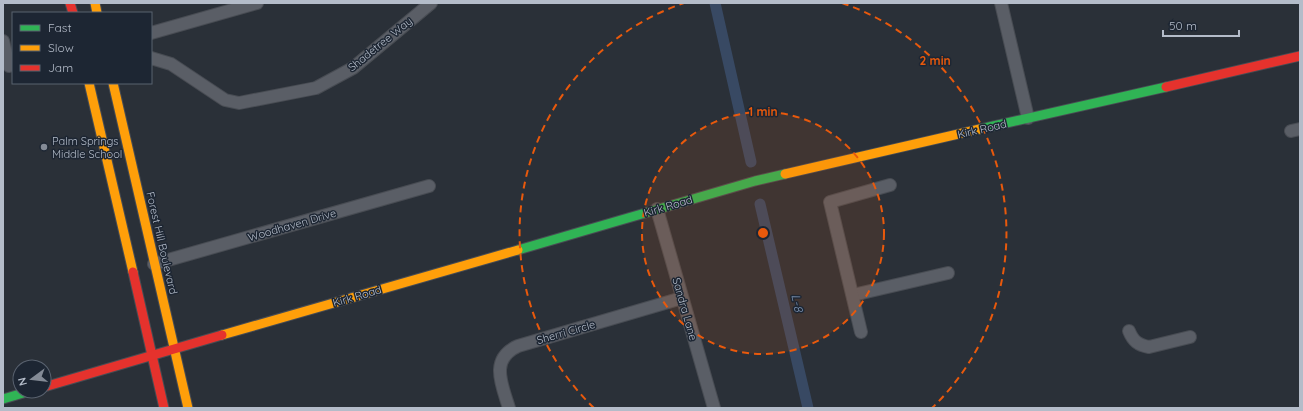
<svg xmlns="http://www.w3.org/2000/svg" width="1303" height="411" font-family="Quicksand,sans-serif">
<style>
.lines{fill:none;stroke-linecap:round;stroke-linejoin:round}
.canal{stroke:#384963;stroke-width:11}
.street-casing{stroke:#484c53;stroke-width:14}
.fast-casing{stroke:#484c53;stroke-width:11}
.slow-casing{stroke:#484c53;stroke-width:11}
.jam-casing{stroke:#484c53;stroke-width:11}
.street{stroke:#5a5e66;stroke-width:12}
.fast{stroke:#30b455;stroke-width:9}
.slow{stroke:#ff9f0a;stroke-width:9}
.jam{stroke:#e5322d;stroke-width:9}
.ring{fill:none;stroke:#e8590c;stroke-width:2;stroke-dasharray:7 5}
.poi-dot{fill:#848b96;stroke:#1d2633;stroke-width:1.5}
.labels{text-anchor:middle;stroke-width:3;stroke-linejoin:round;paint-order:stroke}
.street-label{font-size:11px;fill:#b4bcc9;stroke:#1d2633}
.poi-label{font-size:11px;fill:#b4bcc9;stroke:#1d2633;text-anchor:start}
.water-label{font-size:12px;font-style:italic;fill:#7c92b1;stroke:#1d2633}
.centre{fill:#e8590c;stroke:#1d2633;stroke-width:2}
.ring-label{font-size:12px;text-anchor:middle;font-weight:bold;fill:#e8590c;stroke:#1d2633;stroke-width:3;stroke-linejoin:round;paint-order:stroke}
</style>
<rect width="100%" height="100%" fill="#2a3038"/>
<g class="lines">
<!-- canal -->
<g class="canal">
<polyline points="715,3 751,162"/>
<polyline points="760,204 808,408"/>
</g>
<defs>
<g id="street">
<polyline points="1001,3 1028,118"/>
<polyline points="151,33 257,3"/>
<polyline points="3,41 9,66"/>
<polyline points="151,58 171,64 225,100 239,103 316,88 353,68 431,3"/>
<polyline points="1291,131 1300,129"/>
<polyline points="657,209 714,408"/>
<polyline points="154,264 429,186"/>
<polyline points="853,295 948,273"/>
<path d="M1129 331C1133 341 1138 345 1149 347L1190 337"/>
<polyline points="861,332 830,202 890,185"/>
<path d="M509 408C502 385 489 359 518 346L682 298"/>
</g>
<g id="fast">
<polyline points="980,129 1166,87"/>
<polyline points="518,250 755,181 785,174"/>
<polyline points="3,399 30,391"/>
</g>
<g id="slow">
<polyline points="95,3 97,13"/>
<polyline points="89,83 133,272"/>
<polyline points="113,83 188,408"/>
<polyline points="785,174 980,129"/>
<polyline points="222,335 518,250"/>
</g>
<g id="jam">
<polyline points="70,3 73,13"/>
<polyline points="1166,87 1300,56"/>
<polyline points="133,272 164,408"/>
<polyline points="44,387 222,335"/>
</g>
</defs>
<!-- street casing -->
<use href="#street" class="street-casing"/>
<!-- fast casing -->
<use href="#fast" class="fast-casing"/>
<!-- slow casing -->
<use href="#slow" class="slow-casing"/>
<!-- jam casing -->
<use href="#jam" class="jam-casing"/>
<!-- street -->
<use href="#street" class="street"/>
<!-- fast -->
<use href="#fast" class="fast"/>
<!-- slow -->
<use href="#slow" class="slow"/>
<!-- jam -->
<use href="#jam" class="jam"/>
</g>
<!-- distance rings -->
<circle cx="763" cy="233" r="121" fill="#e8590c" fill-opacity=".12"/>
<g class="ring">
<circle cx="763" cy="233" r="121"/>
<path d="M594 408A243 243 0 0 1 684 3M842 3A243 243 0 0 1 932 408"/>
</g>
<!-- markers -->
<circle class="poi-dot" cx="44" cy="147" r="4"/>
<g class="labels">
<!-- street labels -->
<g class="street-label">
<text transform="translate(380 44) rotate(-39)" y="4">Shadetree Way</text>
<text transform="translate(982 129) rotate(-13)" y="4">Kirk Road</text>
<text transform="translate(668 206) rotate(-16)" y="4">Kirk Road</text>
<text transform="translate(292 225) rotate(-16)" y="4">Woodhaven Drive</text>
<text transform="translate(162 243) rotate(77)" y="4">Forest Hill Boulevard</text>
<text transform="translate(357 296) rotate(-16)" y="4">Kirk Road</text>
<text transform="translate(685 309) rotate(74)" y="4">Sandra Lane</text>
<text transform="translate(566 332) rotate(-16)" y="4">Sherri Circle</text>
</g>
<!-- poi labels -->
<g class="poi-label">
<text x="52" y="145">Palm Springs<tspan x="52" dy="13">Middle School</tspan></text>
</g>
<!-- water labels -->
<g class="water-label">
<text transform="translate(797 303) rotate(77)" y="4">L-8</text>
</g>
</g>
<circle cx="763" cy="233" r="6" class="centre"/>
<g class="ring-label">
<text x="935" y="65">2 min</text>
<text x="763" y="116">1 min</text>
</g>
<!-- border -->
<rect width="1303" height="411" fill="none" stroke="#b4bcc9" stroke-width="8"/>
<!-- legend -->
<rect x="12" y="12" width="140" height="72" fill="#1d2633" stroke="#59626f"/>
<rect x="20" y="25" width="20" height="6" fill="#30b455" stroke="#59626f"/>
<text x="48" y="32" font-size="12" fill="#b4bcc9">Fast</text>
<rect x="20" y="45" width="20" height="6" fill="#ff9f0a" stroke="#59626f"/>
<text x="48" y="52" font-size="12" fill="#b4bcc9">Slow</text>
<rect x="20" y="65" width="20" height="6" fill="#e5322d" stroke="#59626f"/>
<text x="48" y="72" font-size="12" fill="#b4bcc9">Jam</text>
<!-- north arrow -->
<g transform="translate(32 379) rotate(255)"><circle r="19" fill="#1d2633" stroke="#59626f"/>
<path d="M0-3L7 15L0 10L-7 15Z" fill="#848b96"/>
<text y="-6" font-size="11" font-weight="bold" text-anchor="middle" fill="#b4bcc9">N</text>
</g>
<!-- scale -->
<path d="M1163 30v6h76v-6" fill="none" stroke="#b4bcc9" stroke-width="2"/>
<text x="1169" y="30" font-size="12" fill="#b4bcc9" stroke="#1d2633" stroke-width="3" paint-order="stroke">50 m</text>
</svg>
